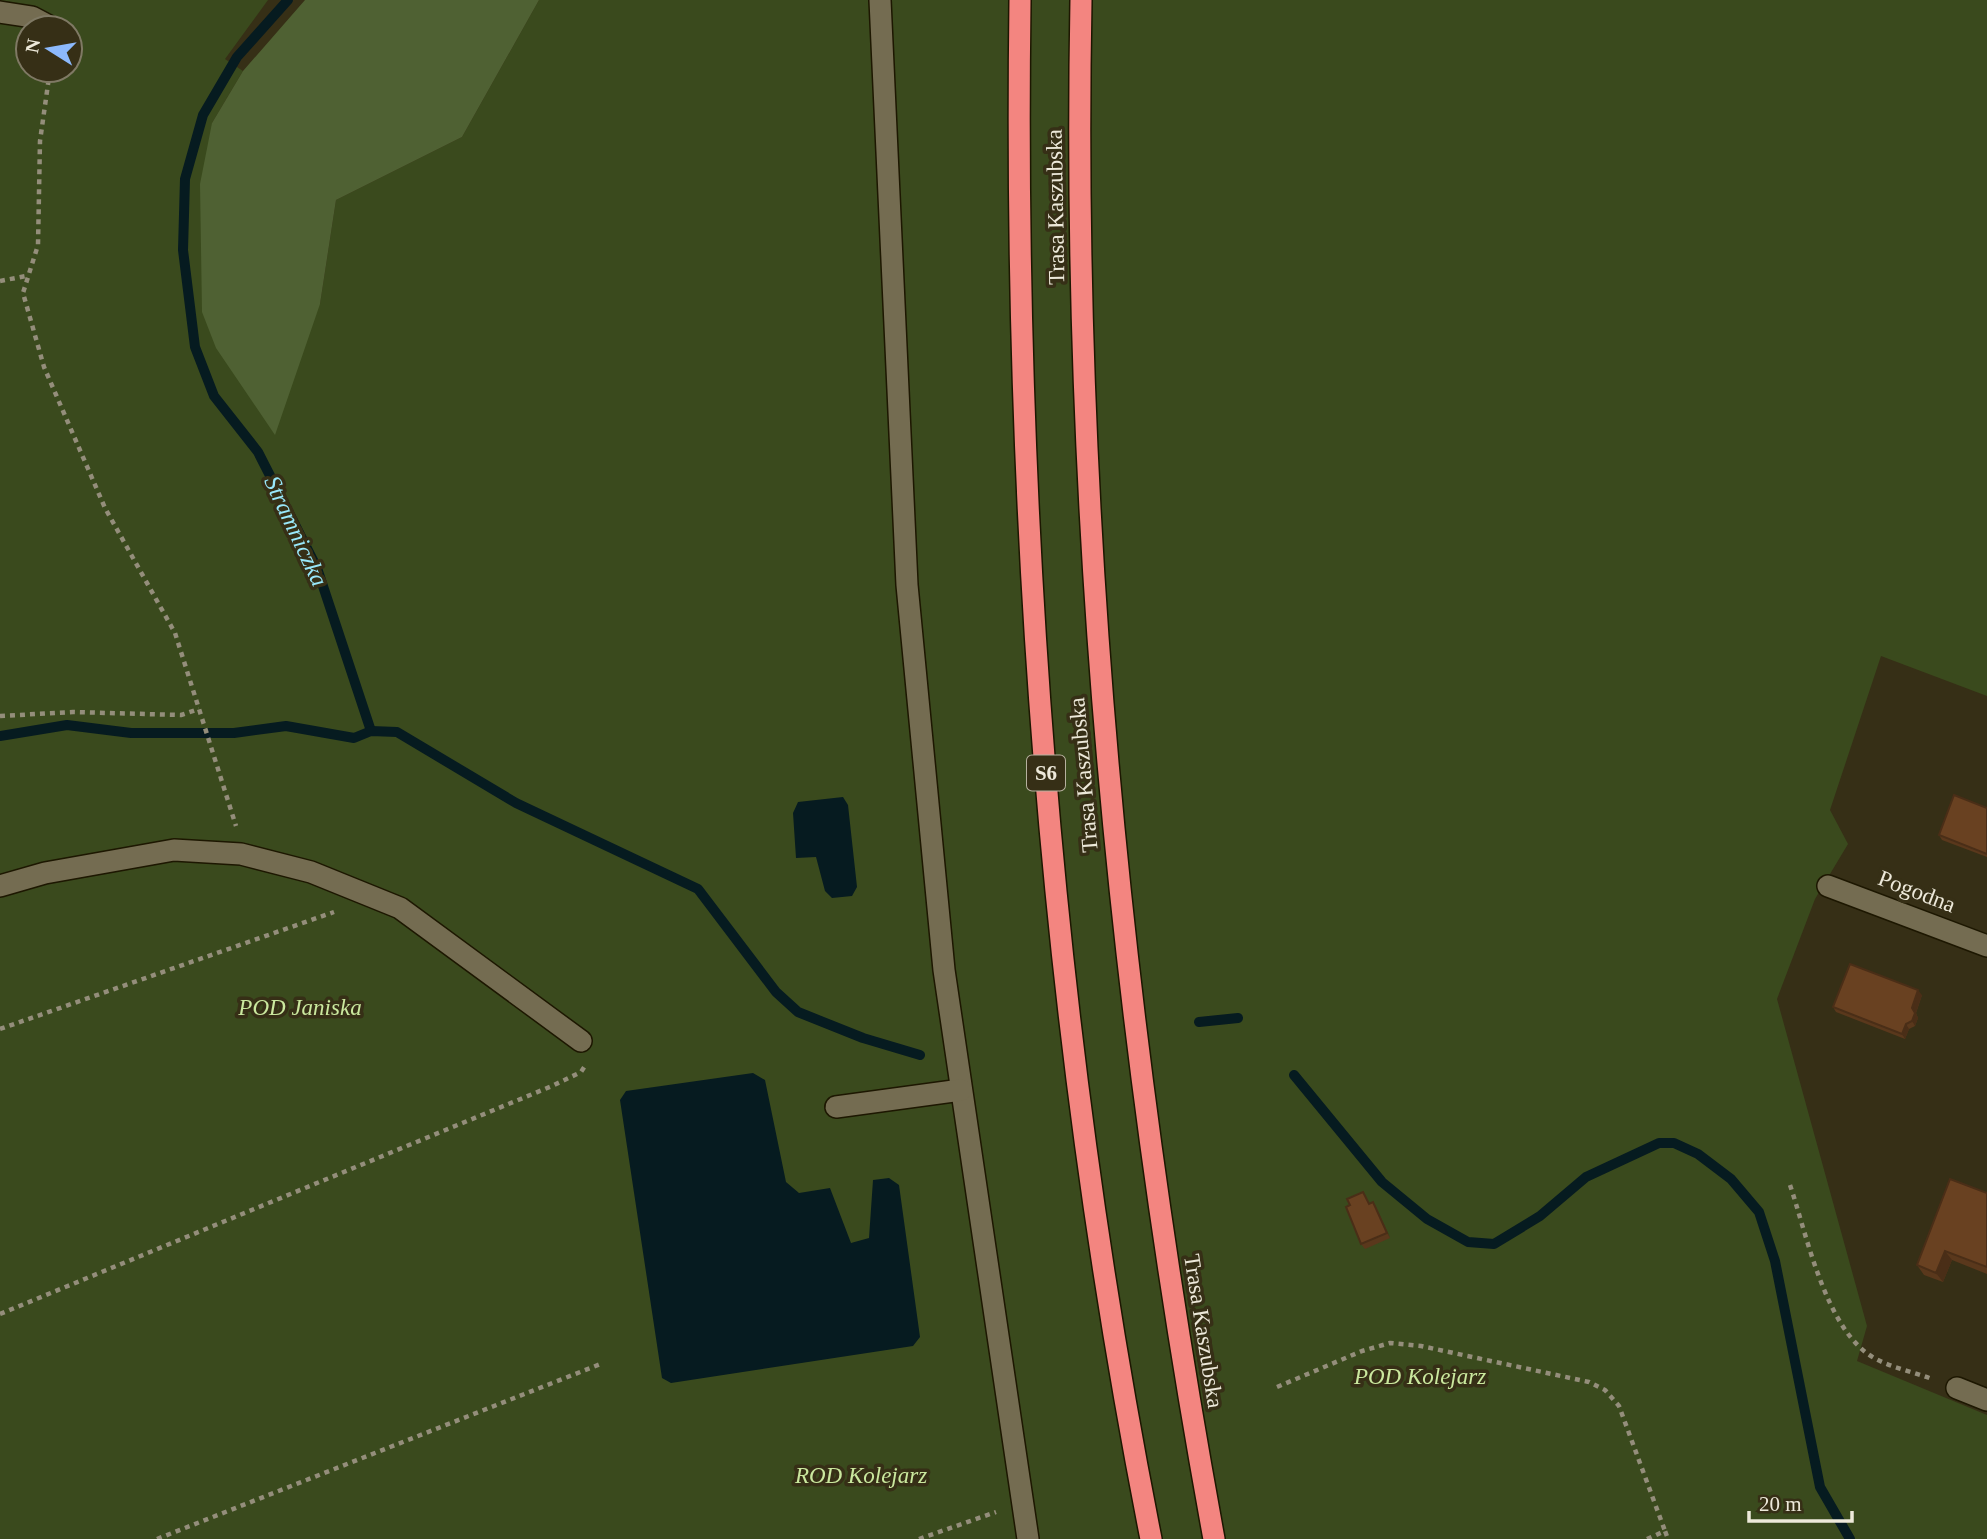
<svg xmlns="http://www.w3.org/2000/svg" width="1987" height="1539" font-family="Georgia,serif">
<style>
.green{fill:#3a4a1d;fill-rule:evenodd}
.forest{fill:#4f6133}
.water{fill:#061b20}
.lines{fill:none;stroke-linecap:round;stroke-linejoin:round}
.stream{stroke:#061b20;stroke-width:10}
.minor-casing{stroke:#1d1701;stroke-width:24}
.highway-casing{stroke:#1d1701;stroke-width:24}
.path{stroke:#948e7b;stroke-width:4.5;stroke-dasharray:5 5;stroke-linecap:butt}
.minor{stroke:#746c51;stroke-width:21}
.highway{stroke:#f38580;stroke-width:21}
.wall{fill:#5a381c}
.shaded-wall{fill:#4a2e17}
.building{fill:#694121;stroke:#4a2e17;stroke-width:2}
.labels{text-anchor:middle;stroke-width:7;stroke-linejoin:round;paint-order:stroke}
.shield{fill:#362f16;stroke:#b6b19f;stroke-width:2}
.shield-label{font-size:21px;font-weight:bold;fill:#ede9da}
.street-label{font-size:23px;fill:#ede9da;stroke:#362f16}
.park-label{font-size:23px;font-style:italic;fill:#cae89e;stroke:#362f16}
.water-label{font-size:24px;font-style:italic;fill:#99e8fa;stroke:#362f16}
</style>
<rect width="100%" height="100%" fill="#362f16"/>
<!-- green -->
<path class="green" d="M0 0H268L225 59 243 71 212 123 320 304 336 200 462 137 539 0H1987V696L1881 656 1830 810 1848 844 1815 899 1777 999 1867 1326 1857 1361 1987 1415V1539H0ZM28 28H70V70H28Z"/>
<!-- forest -->
<polygon class="forest" points="305,0 539,0 462,137 336,200 320,304 275,435 216,348 202,312 200,184 212,123 243,71"/>
<!-- water -->
<g class="water">
<polygon points="843,797 848,805 857,887 852,896 832,898 825,891 816,857 796,858 793,813 798,802"/>
<polygon points="753,1073 765,1080 786,1182 799,1193 830,1188 851,1243 869,1238 873,1180 889,1178 899,1185 920,1337 913,1346 671,1383 662,1378 620,1100 626,1091"/>
</g>
<g class="lines">
<!-- stream -->
<g class="stream">
<polyline points="288,0 237,57 203,115 185,179 183,250 195,347 214,396 258,452 317,568 371,731"/>
<polyline points="0,736 67,725 131,733 234,733 286,726 354,738 371,731 397,732 516,803 698,889 776,992 798,1012 863,1038 920,1055"/>
<polyline points="1199,1022 1238,1018"/>
<polyline points="1294,1075 1382,1182 1427,1219 1468,1242 1494,1244 1540,1216 1586,1177 1659,1143 1674,1143 1698,1154 1731,1179 1759,1212 1775,1261 1820,1487 1850,1539"/>
</g>
<defs>
<g id="minor">
<polyline points="880,0 907,585 944,970 1028,1539"/>
<polyline points="0,12 32,17 51,27"/>
<polyline points="0,886 45,873 174,850 241,854 311,872 400,908 581,1041"/>
<polyline points="1828,886 1987,946"/>
<polyline points="836,1107 961,1090"/>
<polyline points="1957,1388 1987,1400"/>
</g>
<g id="highway">
<path d="M1020 0C1013 515 1051 1034 1151 1539"/>
<path d="M1081 0C1071 516 1121 1032 1214 1539"/>
</g>
</defs>
<!-- minor casing -->
<use href="#minor" class="minor-casing"/>
<!-- highway casing -->
<use href="#highway" class="highway-casing"/>
<!-- path -->
<g class="path">
<polyline points="50,70 40,141 38,245 23,293 44,367 105,508 175,633 236,826"/>
<polyline points="0,281 26,276"/>
<polyline points="0,716 73,712 181,715 199,709"/>
<polyline points="0,1029 334,912"/>
<path d="M1790 1185C1807 1235 1826 1333 1876 1359 1893 1368 1914 1372 1932 1379"/>
<polyline points="0,1314 552,1086 581,1072 585,1066"/>
<polyline points="1277,1387 1362,1351 1390,1343 1421,1346 1589,1382 1605,1390 1619,1406 1665,1531"/>
<polyline points="157,1539 603,1363"/>
<polyline points="919,1539 996,1512"/>
<polyline points="1647,1539 1665,1531 1668,1539"/>
</g>
<!-- minor -->
<use href="#minor" class="minor"/>
<!-- highway -->
<use href="#highway" class="highway"/>
</g>
<!-- wall -->
<g class="wall">
<polygon points="1987,808 1987,857 1942,840 1939,835"/>
<polygon points="1922,995 1916,1013 1918,1018 1915,1026 1909,1029 1905,1039 1836,1012 1833,1007"/>
<polygon points="1363,1192 1370,1204 1373,1202 1376,1207 1390,1238 1365,1249 1361,1244 1350,1205"/>
<polygon points="1987,1193 1987,1274 1952,1260 1943,1282 1924,1275 1917,1265"/>
</g>
<!-- shaded-wall -->
<g class="shaded-wall">
<polygon points="1918,990 1922,995 1916,1013 1918,1018 1915,1026 1912,1021 1912,1008"/>
<polygon points="1906,1024 1909,1029 1905,1039 1902,1034"/>
<polygon points="1373,1202 1376,1207 1390,1238 1387,1233"/>
<polygon points="1945,1251 1952,1260 1943,1282 1936,1273"/>
</g>
<!-- building -->
<g class="building">
<polygon points="1954,795 1987,808 1987,854 1939,835"/>
<polygon points="1850,964 1918,990 1912,1008 1915,1013 1912,1021 1906,1024 1902,1034 1833,1007"/>
<polygon points="1950,1179 1987,1193 1987,1267 1945,1251 1936,1273 1917,1265"/>
<polygon points="1363,1192 1369,1204 1373,1202 1387,1233 1361,1244 1346,1207 1350,1205 1347,1199"/>
</g>
<g class="labels">
<!-- shield labels -->
<rect class="shield" x="1027" y="755.5" width="38" height="35" rx="5"/>
<g class="shield-label">
<text x="1046" y="780">S6</text>
</g>
<!-- street labels -->
<g class="street-label">
<text transform="translate(1055 207) rotate(-91)" y="8">Trasa Kaszubska</text>
<text transform="translate(1083 775) rotate(-95)" y="8">Trasa Kaszubska</text>
<text transform="translate(1917 891) rotate(21)" y="8">Pogodna</text>
<text transform="translate(1204 1331) rotate(81)" y="8">Trasa Kaszubska</text>
</g>
<!-- park labels -->
<g class="park-label">
<text x="300" y="1015">POD Janiska</text>
<text x="1420" y="1384">POD Kolejarz</text>
<text x="861" y="1483">ROD Kolejarz</text>
</g>
<!-- water labels -->
<g class="water-label">
<text transform="translate(296 531) rotate(65)" y="8">Stramniczka</text>
</g>
</g>
<!-- north arrow -->
<g transform="translate(49 49) rotate(281)"><circle r="33" fill="#362f16" stroke="#7f7964" stroke-width="2"/>
<path d="M0-5L12 26L0 18L-12 26Z" fill="#8cb9fc"/>
<text y="-10" font-size="19" font-weight="bold" text-anchor="middle" fill="#ede9da">N</text>
</g>
<!-- scale -->
<path d="M1749 1511v10h103v-10" fill="none" stroke="#ede9da" stroke-width="3.5"/>
<text x="1759" y="1511" font-size="21" fill="#ede9da" stroke="#362f16" stroke-width="5" paint-order="stroke">20 m</text>
</svg>
